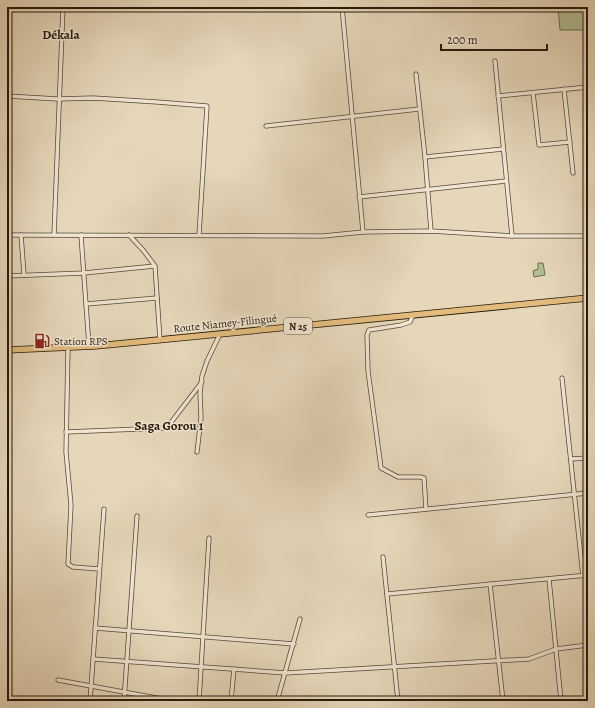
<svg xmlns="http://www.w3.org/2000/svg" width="595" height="708" font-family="Alegreya,serif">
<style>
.green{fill:#b1bf93;stroke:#6b6c4f}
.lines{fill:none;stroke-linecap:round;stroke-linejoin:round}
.minor-casing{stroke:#554837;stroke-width:5}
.primary-casing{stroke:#25190b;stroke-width:7}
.minor{stroke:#efe5d2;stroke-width:3.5}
.primary{stroke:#e3bc7d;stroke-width:5.5}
.labels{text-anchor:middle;stroke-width:3;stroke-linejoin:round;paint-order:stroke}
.shield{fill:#efe5d2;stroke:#625647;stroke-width:1}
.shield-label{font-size:10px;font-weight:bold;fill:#25190b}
.street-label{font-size:11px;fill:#25190b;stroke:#efe5d2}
.poi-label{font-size:11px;fill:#25190b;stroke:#efe5d2;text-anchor:start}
.quarter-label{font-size:13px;font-weight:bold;fill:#25190b;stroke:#efe5d2}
</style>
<rect width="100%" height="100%" fill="#e6d7ba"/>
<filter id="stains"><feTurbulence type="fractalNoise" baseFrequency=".005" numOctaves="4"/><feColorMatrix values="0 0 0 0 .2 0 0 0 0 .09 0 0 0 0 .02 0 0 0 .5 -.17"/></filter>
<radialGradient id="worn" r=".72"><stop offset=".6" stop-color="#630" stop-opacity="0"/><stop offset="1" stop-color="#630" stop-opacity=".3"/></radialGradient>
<!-- green -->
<g class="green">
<polygon points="558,7 588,7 588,30 560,30"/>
<polygon points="538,263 543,263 545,275 534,277 533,271 538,269"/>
</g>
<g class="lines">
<defs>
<g id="minor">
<polyline points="342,7 363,232"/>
<polyline points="495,61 512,236"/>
<polyline points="416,74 425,157 431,231"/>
<polyline points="564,89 573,173"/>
<polyline points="533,93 539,145 570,142"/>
<polyline points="7,96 58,99 93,98 157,102 207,106 199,235"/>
<polyline points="498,96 588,87"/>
<polyline points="266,126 419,109"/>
<polyline points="425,157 503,149"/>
<polyline points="359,197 506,181"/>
<polyline points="7,235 323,236 363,232 431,231 512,236 588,236"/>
<polyline points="21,235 24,274"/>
<polyline points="54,235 63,7"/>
<polyline points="81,235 89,346"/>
<polyline points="129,235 143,250 155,266 160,340"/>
<polyline points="7,276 84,273 155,266"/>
<polyline points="86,304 157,298"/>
<polyline points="413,315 410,322 401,325 369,330 367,335 368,371 381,468 398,477 420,477 424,478 426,509"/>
<polyline points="68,348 66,452 71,505 68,564 73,567 99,569"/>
<polyline points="562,378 583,576"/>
<polyline points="66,432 164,428 169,425 202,382"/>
<polyline points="197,452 201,418 200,393 202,376 207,361 220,334"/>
<polyline points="571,459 588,458"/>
<polyline points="368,515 588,493"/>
<polyline points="383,557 398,701"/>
<polyline points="549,579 561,701"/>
<polyline points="490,584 503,701"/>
<polyline points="387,594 588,575"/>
<polyline points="588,597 586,604 588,641"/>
<polyline points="95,628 294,644"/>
<polyline points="93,659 286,673 529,659 556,649 588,645"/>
<polyline points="58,680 173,701"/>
<polyline points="90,701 104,509"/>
<polyline points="124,701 137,516"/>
<polyline points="199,701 209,538"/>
<polyline points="231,701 234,669"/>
<polyline points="277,701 300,619"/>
</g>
<polyline id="primary" points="7,350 96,346 588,298"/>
</defs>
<!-- minor casing -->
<use href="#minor" class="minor-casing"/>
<!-- primary casing -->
<use href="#primary" class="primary-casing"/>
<!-- minor -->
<use href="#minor" class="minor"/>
<!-- primary -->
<use href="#primary" class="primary"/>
</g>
<!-- icons -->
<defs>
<symbol id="fuel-bare" viewBox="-9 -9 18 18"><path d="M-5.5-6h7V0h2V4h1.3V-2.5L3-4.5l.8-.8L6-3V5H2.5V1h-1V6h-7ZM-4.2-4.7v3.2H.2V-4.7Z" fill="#8f2418" stroke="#efe5d2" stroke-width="2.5" paint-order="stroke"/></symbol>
</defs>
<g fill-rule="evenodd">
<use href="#fuel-bare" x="31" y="330" width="22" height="22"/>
</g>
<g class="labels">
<!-- shield labels -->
<rect class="shield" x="284" y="318" width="28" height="16" rx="3"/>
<g class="shield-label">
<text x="298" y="330">N 25</text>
</g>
<!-- street labels -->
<g class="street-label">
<text transform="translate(225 323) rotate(-6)" y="4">Route Niamey-Filingué</text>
</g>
<!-- poi labels -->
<g class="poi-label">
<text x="54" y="345">Station RPS</text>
</g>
<!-- quarter labels -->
<g class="quarter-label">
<text x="61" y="39">Dékala</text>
<text x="169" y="430">Saga Gorou 1</text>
</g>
</g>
<!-- margin -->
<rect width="595" height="708" fill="none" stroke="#e6d7ba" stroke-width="24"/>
<rect x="8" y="8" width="579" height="692" fill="none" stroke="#25190b" stroke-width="2"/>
<rect x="12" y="12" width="571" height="684" fill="none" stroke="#25190b"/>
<!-- scale -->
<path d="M441 44v6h106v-6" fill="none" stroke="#25190b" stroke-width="2"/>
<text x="447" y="44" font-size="12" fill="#25190b" stroke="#efe5d2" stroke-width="3" paint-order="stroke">200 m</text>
<rect width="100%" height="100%" filter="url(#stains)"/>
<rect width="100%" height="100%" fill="url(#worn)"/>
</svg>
